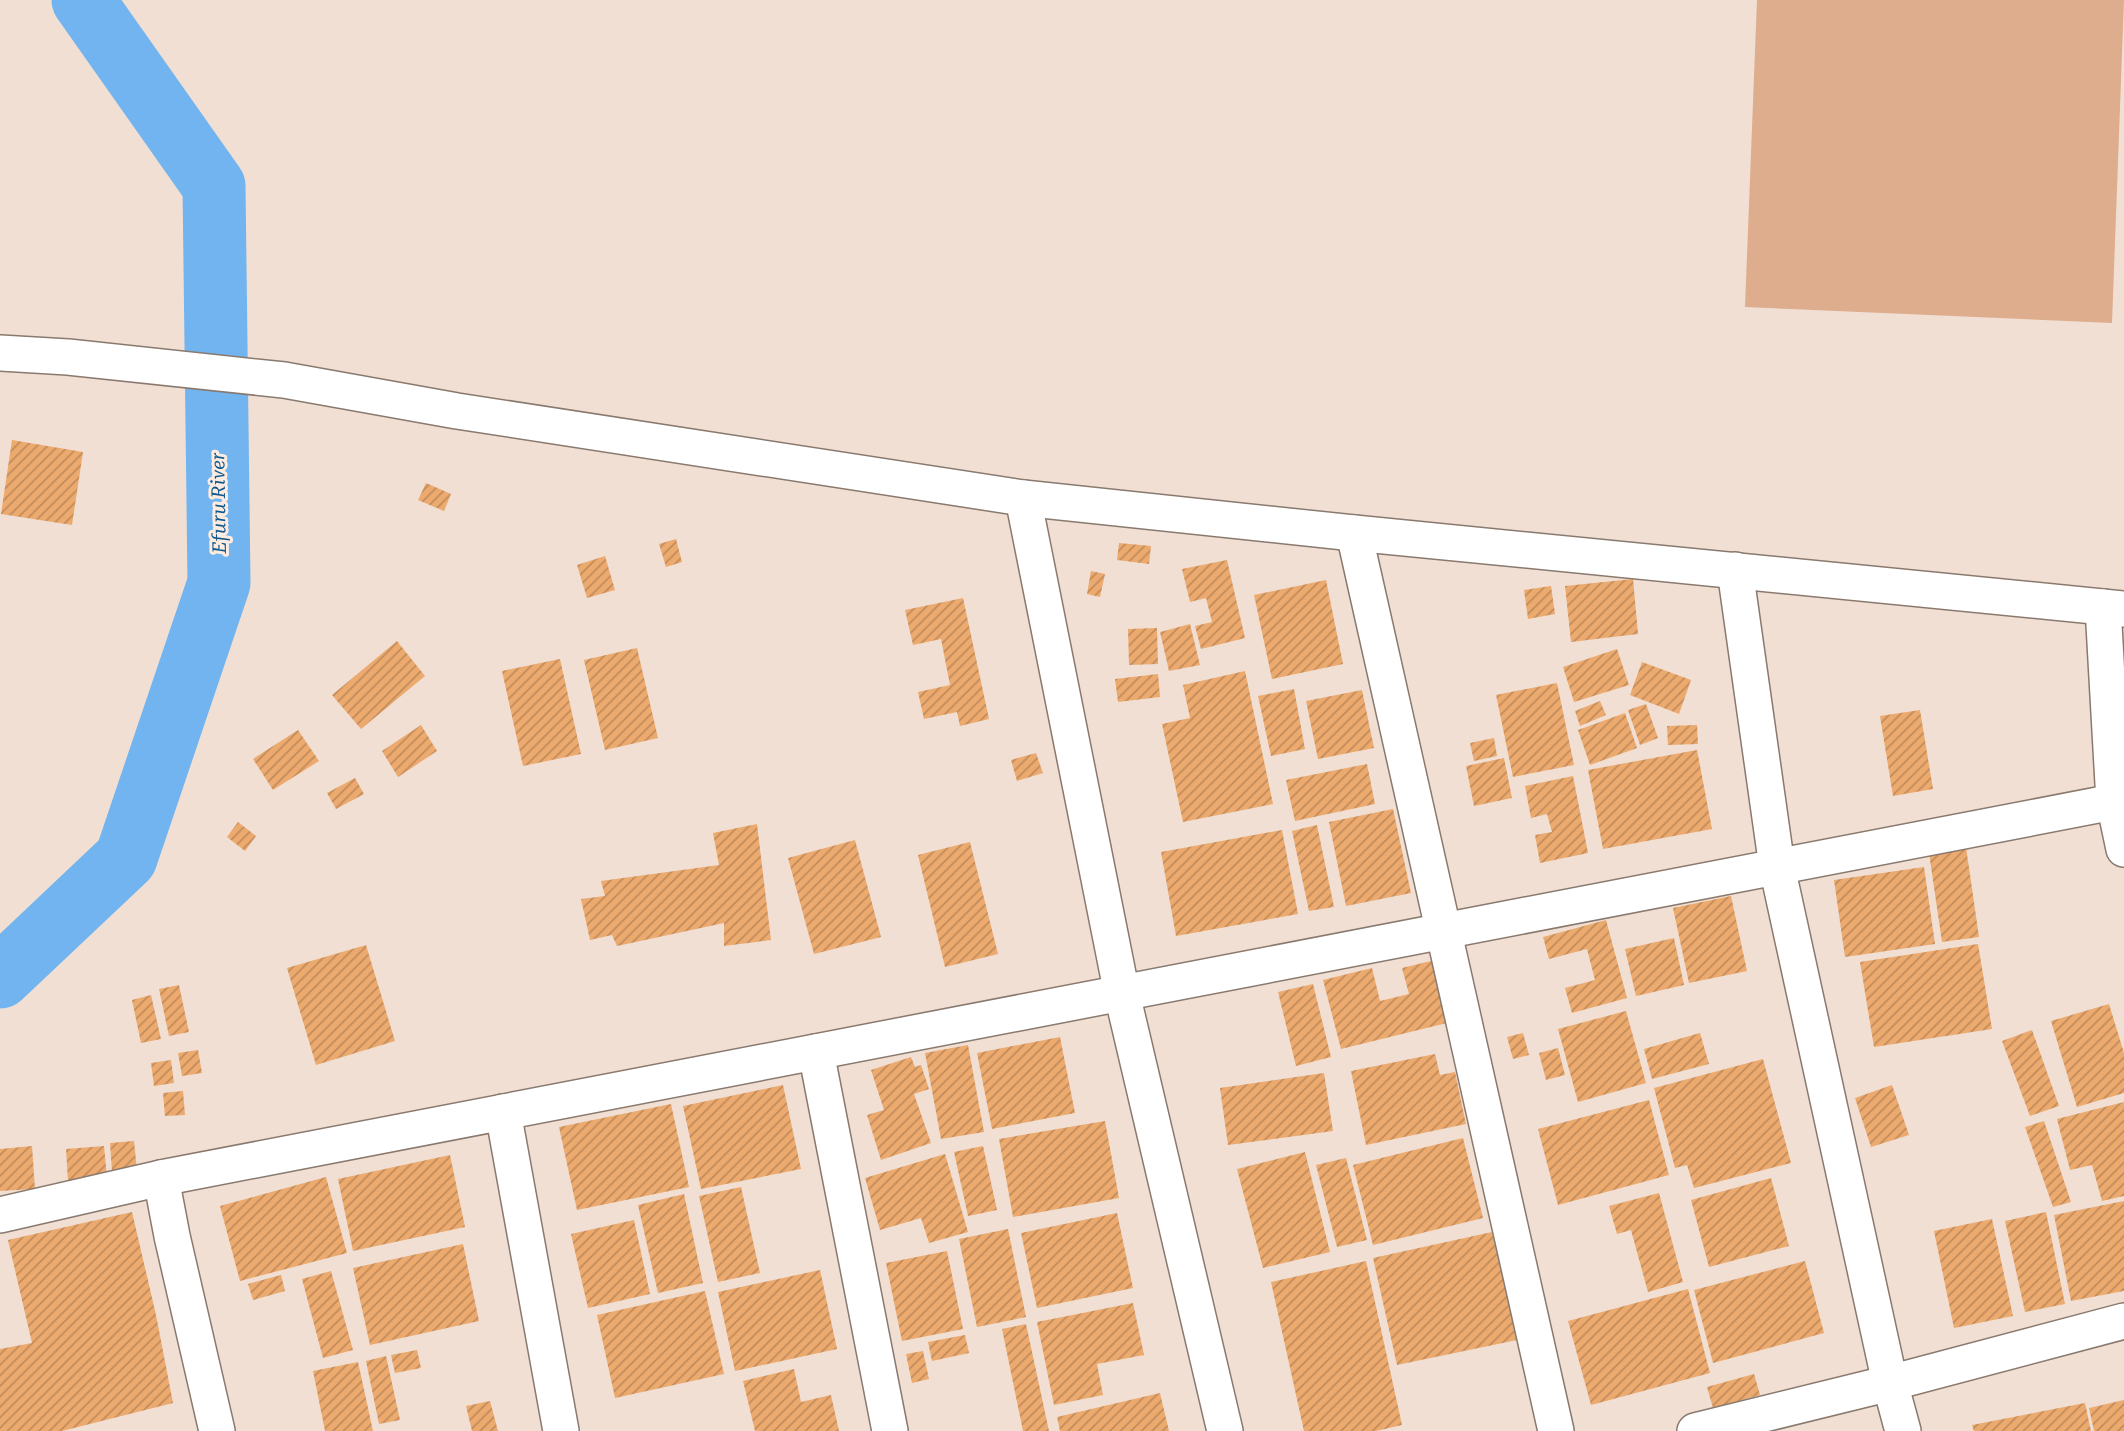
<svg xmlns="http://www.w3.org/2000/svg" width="2124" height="1431" font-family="'Roboto Serif',serif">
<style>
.pitch{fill:#ddad8d}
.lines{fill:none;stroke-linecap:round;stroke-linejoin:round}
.river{stroke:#71b4ef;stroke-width:63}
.building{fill:url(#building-hatch)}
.minor-casing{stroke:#89796e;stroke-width:38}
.minor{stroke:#fff;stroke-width:35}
.labels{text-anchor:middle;stroke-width:6;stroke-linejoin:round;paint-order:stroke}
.water-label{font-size:19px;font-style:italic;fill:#0d598f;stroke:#feece0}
</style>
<defs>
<pattern id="building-hatch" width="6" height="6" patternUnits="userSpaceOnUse" patternTransform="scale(1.75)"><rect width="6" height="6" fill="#ecaa6e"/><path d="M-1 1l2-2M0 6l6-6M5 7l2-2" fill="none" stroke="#c18b5b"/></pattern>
</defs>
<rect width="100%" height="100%" fill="#f1dfd3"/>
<!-- pitch -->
<polygon class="pitch" points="1757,0 2124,0 2112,323 1745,307"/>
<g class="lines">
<!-- river -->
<polyline class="river" points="0,977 126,858 219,583 214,186 83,0"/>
</g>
<!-- building -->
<g class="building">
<polygon points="12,440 83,452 72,525 1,514"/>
<polygon points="426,483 451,494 444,511 418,500"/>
<polygon points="676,539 682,562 666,567 659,544"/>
<polygon points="1119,543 1151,546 1149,564 1117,560"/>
<polygon points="605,556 615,590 587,598 577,565"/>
<polygon points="1227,560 1245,638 1201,649 1195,626 1212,622 1206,598 1190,602 1182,569"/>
<polygon points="1091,571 1105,574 1100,597 1087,594"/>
<polygon points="1633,579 1638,634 1571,642 1565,586"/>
<polygon points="1326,580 1343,664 1272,679 1254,595"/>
<polygon points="1551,586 1555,614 1528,619 1524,590"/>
<polygon points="963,598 989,719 960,726 957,712 924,719 918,692 950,685 941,639 913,645 905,610"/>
<polygon points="1190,624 1200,665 1169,671 1160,632"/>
<polygon points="1157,628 1158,664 1129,665 1128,629"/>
<polygon points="397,641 425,676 361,729 332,695"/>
<polygon points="637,648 658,738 605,750 584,660"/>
<polygon points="1617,649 1629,685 1574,702 1563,667"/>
<polygon points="560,659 581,754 523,766 502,671"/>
<polygon points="1642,662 1691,680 1679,714 1630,695"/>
<polygon points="1245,671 1273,804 1183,822 1162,724 1190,718 1183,685"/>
<polygon points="1158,674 1160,697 1118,702 1115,679"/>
<polygon points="1557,683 1574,765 1513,777 1496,695"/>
<polygon points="1294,689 1305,749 1271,756 1258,696"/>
<polygon points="1362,690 1374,748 1318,759 1306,701"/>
<polygon points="1600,701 1606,715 1580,726 1575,711"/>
<polygon points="1646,704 1658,738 1640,745 1628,710"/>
<polygon points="1920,710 1933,789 1893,796 1880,716"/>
<polygon points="1625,713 1637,748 1590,765 1578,730"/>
<polygon points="421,725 437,751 398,777 382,751"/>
<polygon points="1697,725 1698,744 1668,745 1667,726"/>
<polygon points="298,730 319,761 273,790 253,759"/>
<polygon points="1494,738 1497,756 1474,761 1470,743"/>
<polygon points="1697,750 1712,829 1603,849 1588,770"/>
<polygon points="1036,753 1043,773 1017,781 1011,760"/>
<polygon points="1504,758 1512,798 1474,806 1466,766"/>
<polygon points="1367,764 1375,804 1295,821 1286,780"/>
<polygon points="1573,776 1588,853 1540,863 1535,835 1552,832 1547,814 1531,818 1525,786"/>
<polygon points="355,778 364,794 336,809 327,793"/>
<polygon points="1393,809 1411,893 1346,906 1329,822"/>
<polygon points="238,822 256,836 245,851 227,837"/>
<polygon points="757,824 771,940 724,946 724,923 617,946 612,935 590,940 581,899 605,896 601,881 719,865 713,833"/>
<polygon points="1317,825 1334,907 1309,911 1292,831"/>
<polygon points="1282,830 1298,914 1176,936 1161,852"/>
<polygon points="855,840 881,937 814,954 788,858"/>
<polygon points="970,842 998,954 945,967 918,855"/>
<polygon points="1966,847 1979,937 1942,942 1929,853"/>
<polygon points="1924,867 1935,944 1845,957 1834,880"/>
<polygon points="1731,896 1747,971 1689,983 1673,908"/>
<polygon points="1606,920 1627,998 1572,1013 1565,988 1595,980 1587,949 1549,959 1543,937"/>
<polygon points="1674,938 1684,985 1636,996 1625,949"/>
<polygon points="1978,944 1992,1029 1874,1047 1860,962"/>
<polygon points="366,945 395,1041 316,1065 287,968"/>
<polygon points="1435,960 1451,1022 1341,1049 1323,980 1372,968 1380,1001 1409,994 1402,968"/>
<polygon points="1313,984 1331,1057 1296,1066 1278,992"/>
<polygon points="179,985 189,1032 169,1036 159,989"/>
<polygon points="151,995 161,1039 141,1043 132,1000"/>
<polygon points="2109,1004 2124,1053 2124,1093 2077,1107 2051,1021"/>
<polygon points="1626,1011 1646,1083 1578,1102 1558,1029"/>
<polygon points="2032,1030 2059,1106 2030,1116 2002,1041"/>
<polygon points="1523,1033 1529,1055 1513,1059 1507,1037"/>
<polygon points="1700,1033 1709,1064 1652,1079 1644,1049"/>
<polygon points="1060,1037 1075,1113 992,1129 977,1053"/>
<polygon points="968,1045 984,1132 941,1139 925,1053"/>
<polygon points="1558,1048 1565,1075 1546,1080 1539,1053"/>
<polygon points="198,1050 202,1073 182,1076 178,1053"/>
<polygon points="1435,1054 1440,1075 1455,1072 1466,1124 1366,1145 1351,1071"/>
<polygon points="911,1057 915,1067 921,1065 929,1089 914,1094 931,1143 881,1160 867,1115 884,1110 871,1070"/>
<polygon points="1763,1059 1791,1163 1694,1188 1687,1165 1675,1168 1654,1088"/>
<polygon points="171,1060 174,1083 154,1086 151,1063"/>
<polygon points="1324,1073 1333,1131 1228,1145 1220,1088"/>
<polygon points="783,1085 801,1169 701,1189 683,1106"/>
<polygon points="1892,1085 1909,1135 1871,1147 1855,1098"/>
<polygon points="183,1091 185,1115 165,1116 163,1093"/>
<polygon points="1649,1100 1669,1175 1558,1205 1538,1129"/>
<polygon points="2124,1102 2124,1196 2102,1201 2092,1165 2070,1170 2057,1119"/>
<polygon points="671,1104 689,1187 577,1210 559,1127"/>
<polygon points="1105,1121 1119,1198 1013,1217 999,1139"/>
<polygon points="2044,1121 2071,1202 2053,1207 2025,1127"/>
<polygon points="1463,1138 1483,1218 1373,1245 1353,1165"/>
<polygon points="134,1141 137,1170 112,1172 110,1143"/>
<polygon points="32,1146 35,1189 0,1191 0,1149"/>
<polygon points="104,1146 107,1177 68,1181 66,1149"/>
<polygon points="983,1146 997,1210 968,1216 954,1152"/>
<polygon points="1305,1152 1330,1252 1263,1268 1237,1169"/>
<polygon points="945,1154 968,1232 929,1243 921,1218 880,1230 865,1178"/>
<polygon points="450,1155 465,1227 353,1251 338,1179"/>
<polygon points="1346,1158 1367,1240 1337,1247 1316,1165"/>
<polygon points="326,1177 347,1253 240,1281 220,1206"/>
<polygon points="1771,1178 1789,1246 1709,1267 1691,1200"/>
<polygon points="741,1187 760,1273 718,1282 699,1196"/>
<polygon points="1659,1193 1683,1282 1648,1292 1631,1230 1617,1234 1609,1206"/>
<polygon points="684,1194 703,1283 658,1293 638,1205"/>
<polygon points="2124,1201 2124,1291 2071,1301 2054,1215"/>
<polygon points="132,1212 156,1315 173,1403 62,1431 0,1431 0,1349 32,1343 8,1240"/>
<polygon points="2046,1212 2065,1304 2025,1312 2005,1221"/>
<polygon points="1117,1213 1133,1288 1037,1308 1021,1233"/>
<polygon points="1992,1219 2013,1316 1954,1328 1934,1231"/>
<polygon points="634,1220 650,1294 588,1308 571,1234"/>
<polygon points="1008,1229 1026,1317 977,1327 959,1239"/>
<polygon points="1492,1232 1517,1340 1397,1365 1373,1258"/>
<polygon points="463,1244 479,1321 370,1345 353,1268"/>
<polygon points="947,1251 963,1329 902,1341 886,1263"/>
<polygon points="1366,1261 1402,1425 1376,1431 1304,1431 1271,1282"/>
<polygon points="1805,1261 1824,1333 1713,1363 1694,1290"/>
<polygon points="820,1270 837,1349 735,1371 718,1292"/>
<polygon points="331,1271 353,1350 323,1358 302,1279"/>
<polygon points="281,1275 285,1291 253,1300 248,1284"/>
<polygon points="1688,1289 1710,1373 1591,1405 1568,1321"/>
<polygon points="705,1291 724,1374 615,1398 597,1315"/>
<polygon points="1133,1303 1144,1355 1097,1364 1103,1395 1054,1405 1037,1322"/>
<polygon points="1026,1324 1049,1431 1023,1431 1002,1329"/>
<polygon points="965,1335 969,1353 932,1361 928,1342"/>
<polygon points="417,1350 421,1368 395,1373 391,1355"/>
<polygon points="923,1351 929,1379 912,1383 906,1354"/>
<polygon points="386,1356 400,1420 379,1424 366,1361"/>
<polygon points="358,1362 373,1431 325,1431 313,1371"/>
<polygon points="794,1369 801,1402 831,1395 839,1431 755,1431 743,1381"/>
<polygon points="1754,1374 1760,1395 1713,1408 1707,1387"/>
<polygon points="1160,1393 1169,1431 1060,1431 1057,1417"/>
<polygon points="2124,1400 2124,1431 2094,1431 2089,1408"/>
<polygon points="490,1401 498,1431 472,1431 466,1406"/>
<polygon points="2085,1403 2091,1431 1974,1431 1972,1425"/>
</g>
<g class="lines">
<defs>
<g id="minor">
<polyline points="0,353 68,357 284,380 457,411 1023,498 1354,533 2124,609"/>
<polyline points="1023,498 1122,994 1225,1431"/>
<polyline points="1354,533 1556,1431"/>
<polyline points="1735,570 1777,867 1890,1383 1903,1431"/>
<polyline points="2103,607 2114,802 2124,849"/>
<polyline points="816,1052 890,1431"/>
<polyline points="503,1112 561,1431"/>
<polyline points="161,1178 172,1236 217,1431"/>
<polyline points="0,1215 161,1178 2124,800"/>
<polyline points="1695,1431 1890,1383 2124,1321"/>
</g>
</defs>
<!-- minor casing -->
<use href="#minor" class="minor-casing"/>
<!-- minor -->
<use href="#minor" class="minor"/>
</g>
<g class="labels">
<!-- water labels -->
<g class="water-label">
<text transform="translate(218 503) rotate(-91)" y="7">Efuru River</text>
</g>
</g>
</svg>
